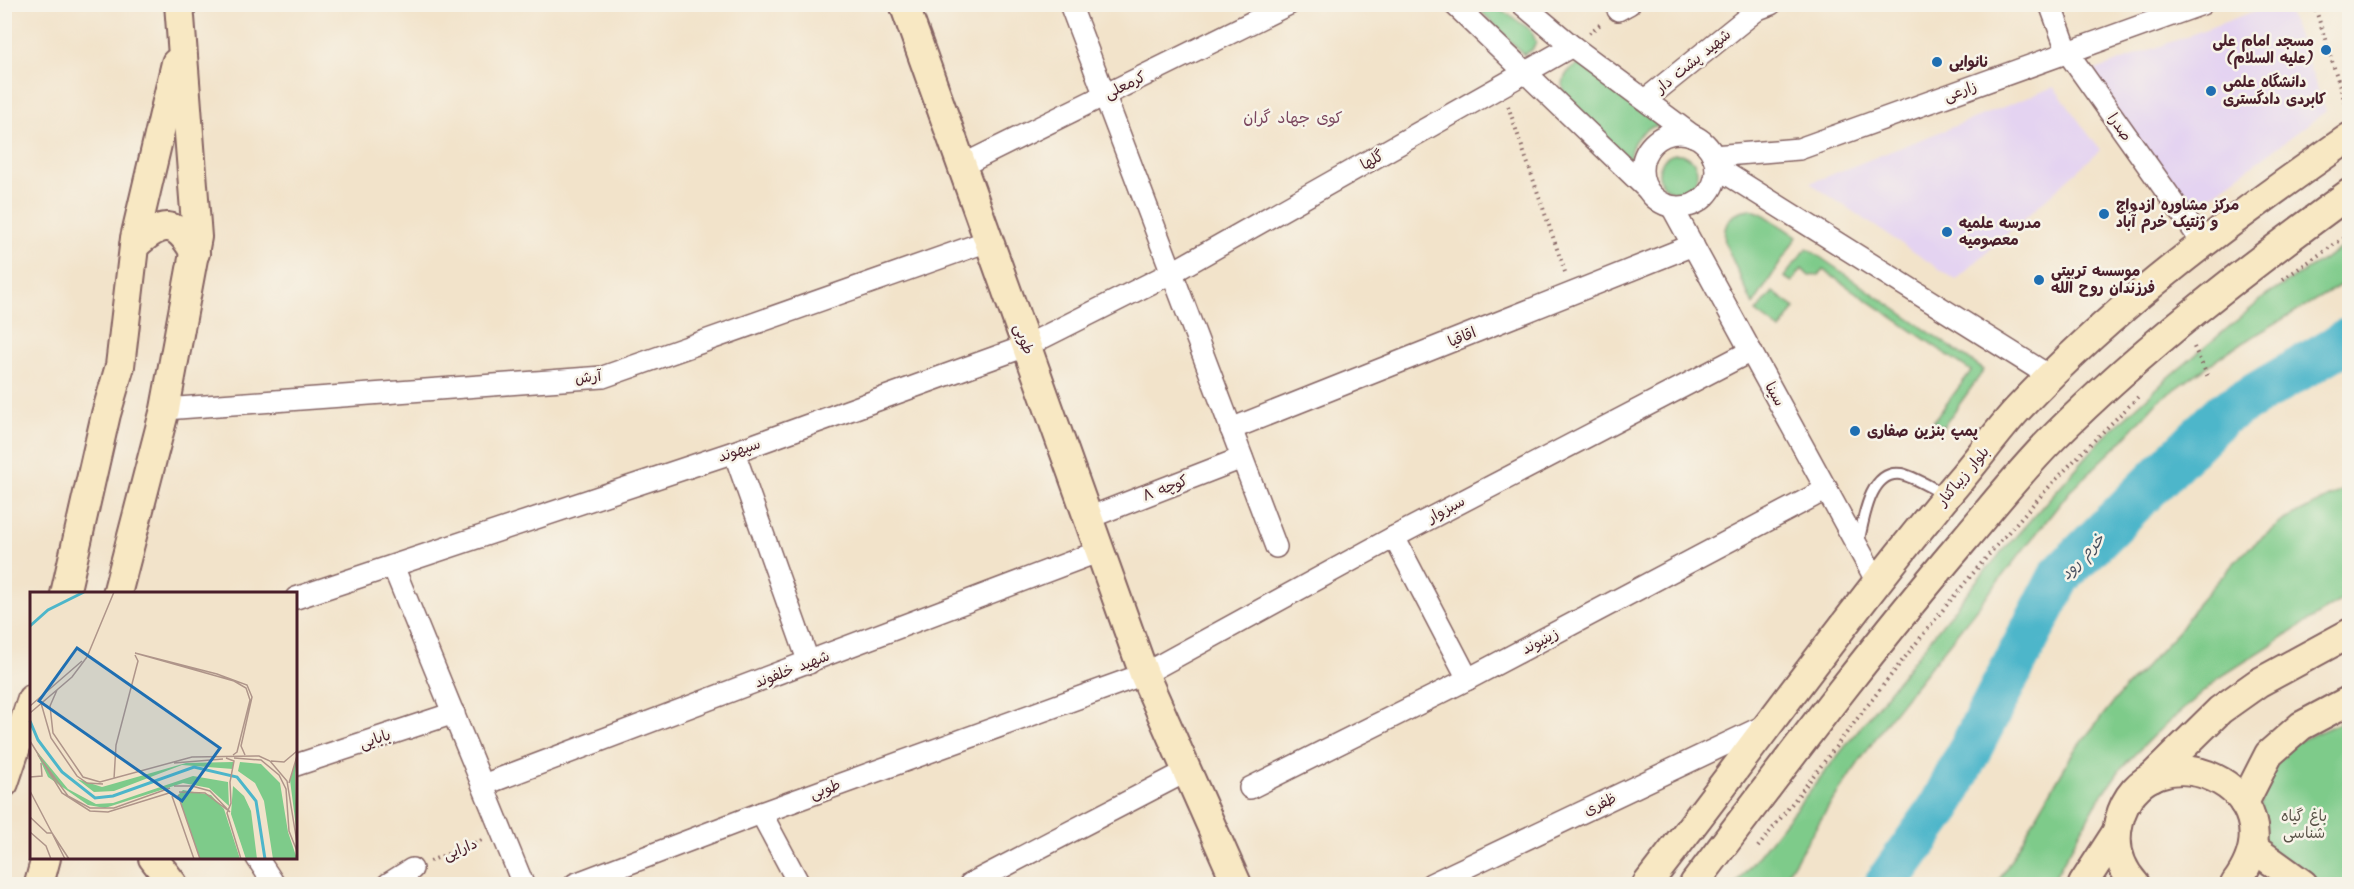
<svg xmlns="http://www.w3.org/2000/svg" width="2354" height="889" font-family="Kalam,'Playpen Sans Arabic',sans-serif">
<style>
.built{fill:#e4d3f1}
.green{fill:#7ecb8a;stroke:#64755a;stroke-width:1.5}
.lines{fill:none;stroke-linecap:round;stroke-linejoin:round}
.river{stroke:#4db6ca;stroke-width:44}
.lane-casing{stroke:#856463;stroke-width:14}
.street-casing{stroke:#856463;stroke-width:24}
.secondary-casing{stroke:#856463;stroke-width:32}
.path{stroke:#856463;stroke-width:4;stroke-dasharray:1.5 4.5;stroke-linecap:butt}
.lane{stroke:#fff;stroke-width:10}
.street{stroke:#fff;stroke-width:21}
.secondary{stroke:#f8e8c3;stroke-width:28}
.poi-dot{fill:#1f6fb2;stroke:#f7f3e8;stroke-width:2}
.labels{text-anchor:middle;stroke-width:5;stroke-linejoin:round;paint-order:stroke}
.poi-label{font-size:15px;font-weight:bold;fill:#4a1f2b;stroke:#f7f3e8;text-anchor:start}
.street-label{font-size:15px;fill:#4a1f2b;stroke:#f7f3e8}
.park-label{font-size:15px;fill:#5a5348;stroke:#f7f3e8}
.neighbourhood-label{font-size:16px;fill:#7b475f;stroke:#f7f3e8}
.water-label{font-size:16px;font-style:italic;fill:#4b5463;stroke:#f7f3e8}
.inset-river{fill:none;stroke:#4db6ca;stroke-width:3}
.inset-road{fill:none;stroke:#af958a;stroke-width:1.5}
.view{fill:#1f6fb2;fill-opacity:0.15;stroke:#1f6fb2;stroke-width:3}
.inset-edge{fill:none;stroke:#4a1f2b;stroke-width:3}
</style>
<rect width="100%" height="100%" fill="#f7f3e8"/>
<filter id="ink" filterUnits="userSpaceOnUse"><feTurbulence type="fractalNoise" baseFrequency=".0167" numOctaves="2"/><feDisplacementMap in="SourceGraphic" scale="12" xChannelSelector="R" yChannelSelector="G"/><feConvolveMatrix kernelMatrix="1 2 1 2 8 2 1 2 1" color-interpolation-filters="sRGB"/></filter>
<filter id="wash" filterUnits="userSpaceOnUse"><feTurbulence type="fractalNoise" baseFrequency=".008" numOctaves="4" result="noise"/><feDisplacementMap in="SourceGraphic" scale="24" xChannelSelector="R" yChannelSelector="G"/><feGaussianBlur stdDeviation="1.35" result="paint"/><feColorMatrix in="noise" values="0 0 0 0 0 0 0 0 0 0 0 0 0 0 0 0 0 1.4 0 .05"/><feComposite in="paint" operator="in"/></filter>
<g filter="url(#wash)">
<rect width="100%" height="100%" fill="#f2e3ca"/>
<!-- built -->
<g class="built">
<polygon points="2271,5 2286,5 2326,111 2192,210 2130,135 2093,71"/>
<polygon points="2054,87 2100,150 1956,280 1810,183"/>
</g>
<!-- green -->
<g class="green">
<polygon points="1475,5 1494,5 1531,30 1536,42 1532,50 1524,55"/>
<path d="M1580 64 1665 125C1642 125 1627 143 1630 166L1566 97C1559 82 1565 70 1580 64Z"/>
<circle cx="1678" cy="173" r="19"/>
<path d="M1750 209 1763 214 1797 237 1753 305 1725 243C1722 224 1731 211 1750 209Z"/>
<polygon points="2349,243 2349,280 2232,349 2157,402 2119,444 2070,491 1888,720 1829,806 1781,884 1736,884 1978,579 2103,438 2168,378 2267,295"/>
<polygon points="1807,248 1984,370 1943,427 1933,422 1971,371 1823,270 1819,275 1809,276 1802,269 1792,282 1784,277"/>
<polygon points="1773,292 1795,308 1780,330 1756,312"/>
<polygon points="2349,487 2349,595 2219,678 2155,734 2122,767 2096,804 2051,884 1997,884 2074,751 2125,688 2178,632 2198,603 2243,553 2283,521"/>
<polygon points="2349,719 2349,884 2304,884 2253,848 2269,754"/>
</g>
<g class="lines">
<!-- river -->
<polyline class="river" points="1886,884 1939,809 2060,576 2221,415 2350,339"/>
</g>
</g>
<g filter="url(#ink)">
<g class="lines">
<defs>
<path id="lane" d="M1858 544C1863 523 1869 469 1901 474 1913 476 1933 489 1944 494"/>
<g id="street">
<polyline points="1070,4 1276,547"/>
<polyline points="1454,4 1646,188"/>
<polyline points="1522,4 1572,46 1693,136"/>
<polyline points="2050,4 2068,53 2202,242"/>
<polyline points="1618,10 1629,4"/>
<polyline points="1645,100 1758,9 1771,4"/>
<circle cx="1679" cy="170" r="37"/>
<polyline points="1713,156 1799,149 2202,4"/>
<polyline points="961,166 1289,4"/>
<polyline points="1716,167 2051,377"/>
<polyline points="1672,207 1877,582"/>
<polyline points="165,409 603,377 988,241"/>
<polyline points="1231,429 1693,245"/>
<polyline points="734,452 809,663"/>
<polyline points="1088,518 1242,458"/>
<polyline points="1394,537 1468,679"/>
<polyline points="393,566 523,884"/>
<polyline points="296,598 734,452 1026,346 1171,273 1572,46"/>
<polyline points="296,765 454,713"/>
<polyline points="483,785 1100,551"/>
<polyline points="1250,788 1468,679 1827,489"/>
<polyline points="761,813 799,884"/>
<polyline points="257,858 274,884"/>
<polyline points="388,884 412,869"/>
<polyline points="575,884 761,813 1144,674 1394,537 1751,351"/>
<polyline points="970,884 1185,772"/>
<polyline points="1431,884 1766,725"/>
</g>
<g id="secondary">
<polyline points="904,4 1144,674 1237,884"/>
<path d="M134 246C162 221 175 218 195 253"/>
<polyline points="65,594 106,414 120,366 135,238 176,63"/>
<polyline points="117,594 165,409 197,237 179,4"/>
<polyline points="2152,777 2220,710 2258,683 2350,633"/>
<polyline points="4,783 32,699"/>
<polyline points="2244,803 2269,754 2301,726 2350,700"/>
<polyline points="2253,848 2303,884"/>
<polyline points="153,858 173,884"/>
<polyline points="39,884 46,858"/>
<path d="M1647 884C1751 751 1849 612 1958 482 1978 459 1996 433 2017 410 2117 303 2231 220 2350 137"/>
<path d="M1694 884C1782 768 1869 651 1964 540 1993 506 2021 470 2053 438 2144 347 2246 269 2350 193"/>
<polyline points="2083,884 2116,833"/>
<path d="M2135 884C2119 866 2113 844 2119 821 2145 719 2308 787 2235 884"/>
</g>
</defs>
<!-- lane casing -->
<use href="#lane" class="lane-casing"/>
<!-- street casing -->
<use href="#street" class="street-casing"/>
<!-- secondary casing -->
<use href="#secondary" class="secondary-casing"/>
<!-- path -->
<g class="path">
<polyline points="2314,4 2348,112"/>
<polyline points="1589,33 1602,23"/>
<polyline points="1508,106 1565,272"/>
<polyline points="2283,279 2350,234"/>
<polyline points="2194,347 2208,377"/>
<path d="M1758 847C1859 719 1955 584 2069 466 2092 442 2116 419 2140 395"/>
<polyline points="430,861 482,840"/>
</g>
<!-- lane -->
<use href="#lane" class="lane"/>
<!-- street -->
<use href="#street" class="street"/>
<!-- secondary -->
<use href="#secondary" class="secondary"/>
</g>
</g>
<!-- markers -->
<g class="poi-dot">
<circle cx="2326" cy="50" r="6"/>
<circle cx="1937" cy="62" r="6"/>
<circle cx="2211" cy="91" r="6"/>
<circle cx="2104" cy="214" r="6"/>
<circle cx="1947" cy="232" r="6"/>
<circle cx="2039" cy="280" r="6"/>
<circle cx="1855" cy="431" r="6"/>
</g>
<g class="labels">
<!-- poi labels -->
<g class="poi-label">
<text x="2314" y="46" text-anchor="end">مسجد امام علی<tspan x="2314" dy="17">(علیه السلام)</tspan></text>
<text x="1949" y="67">نانوایی</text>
<text x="2223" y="87">دانشگاه علمی<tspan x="2223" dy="17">کابردی دادگستری</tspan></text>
<text x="2116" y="210">مرکز مشاوره ازدواج<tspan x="2116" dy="17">و ژنتیک خرم آباد</tspan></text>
<text x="1959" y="228">مدرسه علمیه<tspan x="1959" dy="17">معصومیه</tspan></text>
<text x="2051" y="276">موسسه تربیتی<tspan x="2051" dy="17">فرزندان روح الله</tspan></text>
<text x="1867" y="436">پمپ بنزین صفاری</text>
</g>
<!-- street labels -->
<g class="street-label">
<text transform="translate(1693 61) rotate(-39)" y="5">شهید پشت دار</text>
<text transform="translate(1125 85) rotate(-26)" y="5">کرمعلی</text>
<text transform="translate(1960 91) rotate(-20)" y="5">زارعی</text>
<text transform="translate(2120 127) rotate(55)" y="5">صدرا</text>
<text transform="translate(1372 160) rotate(-29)" y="5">گلها</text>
<text transform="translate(1462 337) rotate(-22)" y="5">اقاقیا</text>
<text transform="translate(1024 339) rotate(70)" y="5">طوبی</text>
<text transform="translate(588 377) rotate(-6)" y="5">آرش</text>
<text transform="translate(1775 394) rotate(61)" y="5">سینا</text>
<text transform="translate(739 450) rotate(-19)" y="5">سپهوند</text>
<text transform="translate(1963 476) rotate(-50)" y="5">بلوار زیباکنار</text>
<text transform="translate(1165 488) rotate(-21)" y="5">کوچه ۸</text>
<text transform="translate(1446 509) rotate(-28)" y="5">سبزوار</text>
<text transform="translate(1540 641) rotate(-28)" y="5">زینیوند</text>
<text transform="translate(792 669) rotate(-21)" y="5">شهید خلفوند</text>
<text transform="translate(375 739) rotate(-18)" y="5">بابایی</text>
<text transform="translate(825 789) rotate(-20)" y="5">طوبی</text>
<text transform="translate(1600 804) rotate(-25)" y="5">ظفری</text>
<text transform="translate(460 849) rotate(-22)" y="5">دارایی</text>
</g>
<!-- park labels -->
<g class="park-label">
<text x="2304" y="821">باغ گیاه<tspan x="2304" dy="17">شناسی</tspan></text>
</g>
<!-- neighbourhood labels -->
<g class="neighbourhood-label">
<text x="1293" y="123">کوی جهاد گران</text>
</g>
<!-- water labels -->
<g class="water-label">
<text transform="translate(2082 556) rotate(-47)" y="6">خرم رود</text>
</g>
</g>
<!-- overview -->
<g transform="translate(30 592)">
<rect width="267" height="267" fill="#f2e3ca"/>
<path d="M5 157 38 197 66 212 83 211 163 184 198 190 199 214 179 196 153 191 75 216 58 213 18 185ZM267 165 265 182 267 243 260 188ZM203 170V177L152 173 84 199 64 200 47 187 72 195 156 171ZM210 170 231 172 250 191 258 240 267 267H243L234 209 225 191 208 179ZM203 194 214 204 221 219 227 267H216L201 222ZM153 198 181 203 194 217 210 267H170L148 203Z" fill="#7ecb8a"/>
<path class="inset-river" d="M0 34 18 18 54 0M0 129 8 148 32 180 65 206 83 204 164 175 207 185 226 209 235 267"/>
<path class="inset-road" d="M57 65 84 0M27 98 20 114 23 141 53 185 70 190 162 165 229 164 240 169 257 189 267 251M11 111 21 146 47 184 57 191 73 192M0 114 52 69M0 121 42 85 57 65M0 149 32 201 60 219 78 220 139 201M8 163 38 204 60 216H84L140 196M203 163 207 160 220 108 216 96 204 89 105 61 187 82 217 93 222 105 211 154 215 163M196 166 204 169 200 190 201 211 197 221 211 267M204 166 231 168 249 183 256 197 259 239 267 259M241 169 254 170 267 159M144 171 193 167M0 185 12 184 11 171M84 187 86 153 108 69 105 63M259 191 267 164M144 194H162L180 199 200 220 175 201 149 200M0 199 22 241M148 203 170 267M142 204 164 267M0 225 17 241H22M0 240 16 254 21 267M22 241 39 267M22 241 35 267"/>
<path class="view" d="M47 56 190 156 152 209 9 109Z"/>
<rect width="267" height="267" class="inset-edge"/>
</g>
<!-- margin -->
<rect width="2354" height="889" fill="none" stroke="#f7f3e8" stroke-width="24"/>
</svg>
